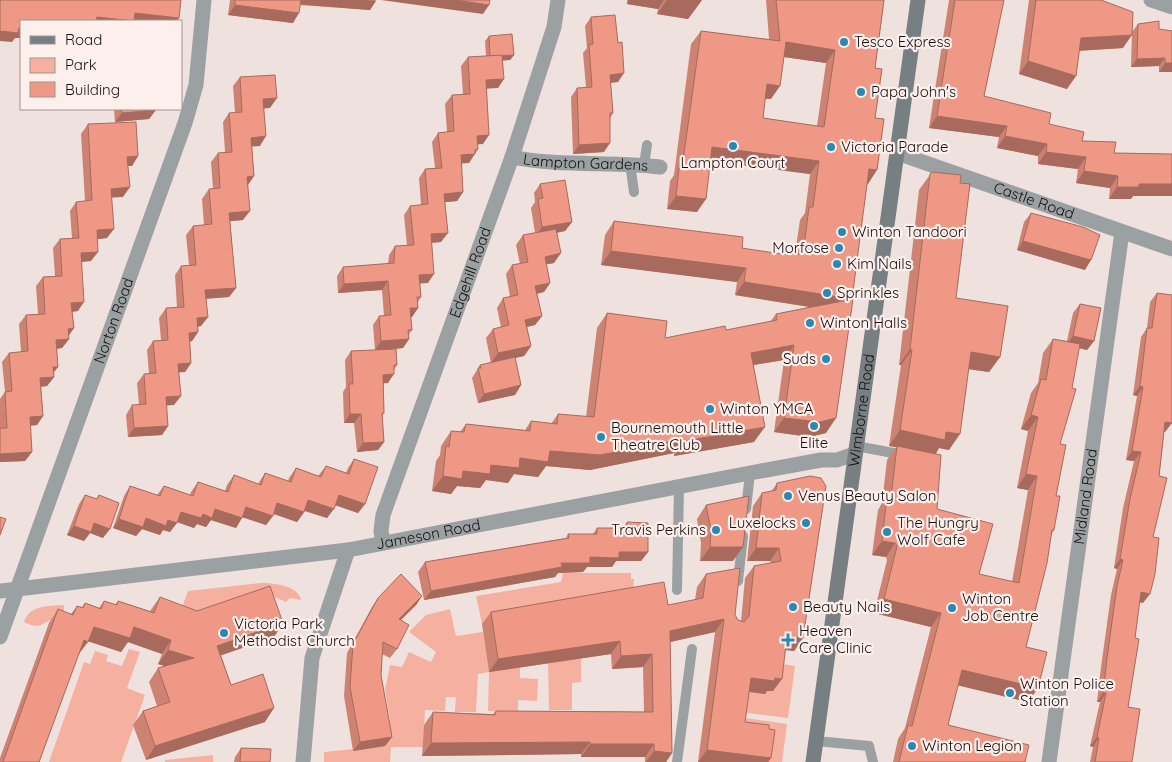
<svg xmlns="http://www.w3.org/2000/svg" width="1172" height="762" font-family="Quicksand,sans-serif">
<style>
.green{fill:#f6b0a0}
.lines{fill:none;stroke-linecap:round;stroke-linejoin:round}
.lane{stroke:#9ba0a3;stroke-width:10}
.street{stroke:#9ba0a3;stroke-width:15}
.secondary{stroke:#787f83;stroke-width:15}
.wall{fill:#ce8372;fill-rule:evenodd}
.shaded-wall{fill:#a76a5d}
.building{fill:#ef9885;stroke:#a76a5d;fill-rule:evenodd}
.poi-dot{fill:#2b88b4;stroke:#fdefec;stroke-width:2}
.labels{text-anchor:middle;stroke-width:4.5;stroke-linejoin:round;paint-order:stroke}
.poi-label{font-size:15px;fill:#140f0e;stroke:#fdefec;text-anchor:start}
.street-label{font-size:15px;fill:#140f0e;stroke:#fdefec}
</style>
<rect width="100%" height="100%" fill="#efe2de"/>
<!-- green -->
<g class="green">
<polygon points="563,573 631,573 631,579 634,579 633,598 482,624 476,596 561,582"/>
<path d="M260 583C273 583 298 585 301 600L290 598 286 602 259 590 174 629 188 591Z"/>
<path d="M64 605V611L60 617C43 619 44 632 24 622 29 605 49 606 64 605Z"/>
<polygon points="450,609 456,636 483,632 489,671 520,667 520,678 538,679 537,701 518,700 518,712 488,711 489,672 478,674 476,712 455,712 456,697 446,697 445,711 425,710 423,747 391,747 390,762 324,762 324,752 385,746 381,721 390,720 385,690 390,665 402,667 409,652 431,662 436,652 409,632 426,615"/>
<polygon points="129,649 140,652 127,688 145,695 121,762 49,762 84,662 90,664 95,651 108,655 106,661 122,666"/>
<polygon points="581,658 581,682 572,683 572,710 549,710 548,663"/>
<polygon points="776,663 795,666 788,718 740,712 742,691"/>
<polygon points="739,717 787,724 782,762 763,762"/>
<polygon points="213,755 213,762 165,762 165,760"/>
</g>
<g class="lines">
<!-- lane -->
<g class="lane">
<polyline points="630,163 634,192"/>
<polyline points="644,165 647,145"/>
<polyline points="856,446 904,455"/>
<polyline points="746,509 750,473"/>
<polyline points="738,581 743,536"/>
<polyline points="677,590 679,487"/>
<polyline points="816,741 869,746 873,762"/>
<polyline points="677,762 692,649"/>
</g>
<!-- street -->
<g class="street">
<polyline points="1151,0 1172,7"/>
<path id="s1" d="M897 153 1172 249"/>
<path id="s2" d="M512 157C560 167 611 161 660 167"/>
<path id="s3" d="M383 543 381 531 383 515 512 157 554 27 558 0"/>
<path id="s4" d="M0 591 348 550 750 473 821 460H837L854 454"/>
<path id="s5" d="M0 637 185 123 196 85 204 0"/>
<polyline points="303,762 312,658 348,550"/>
<path id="s6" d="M1049 762 1122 232"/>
</g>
<!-- secondary -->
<path class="secondary" id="s7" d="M813 762 918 0"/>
</g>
<!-- wall -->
<g class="wall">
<polygon points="230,0 376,0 370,10 300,5 293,23 228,15"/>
<polygon points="627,0 702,0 688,19 657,14 658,9 627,4"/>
<path d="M766 0H884L875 68V118L868 184H867L826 433 810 437 774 432 784 360 754 365V442L674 456V453L590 470 546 466 538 477 514 474 508 483 486 480 480 488 457 486 451 494 432 491 436 461 440 455 441 446 451 431 460 432 466 424 525 430 531 421 551 424 558 414 586 417 597 328 607 313 665 338 726 330 770 322 776 314 809 307 735 295 737 282 601 265 605 235 614 221 742 248 781 254H795L800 220 805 213 810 174 710 161 697 212 667 209 670 181 674 175 691 44 701 31 769 39ZM784 57 826 63 817 126 763 118 765 99H771Z"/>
<polygon points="949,0 1004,0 984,96 1049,124 1082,141 1114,153 1172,154 1172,196 1133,196 1131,199 1109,199 1110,188 1076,183 1078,169 1038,164 1038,156 997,148 999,137 929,128"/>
<polygon points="1029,0 1101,0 1123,48 1079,51 1067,89 1019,74"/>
<polygon points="591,17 618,82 610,83 613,113 610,118 604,152 573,154 571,97 577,88 586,88 583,53 587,48 585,26"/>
<polygon points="1138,24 1159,29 1172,72 1159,72 1159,66 1131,67 1132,32"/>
<polygon points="489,36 514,55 510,60 503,60 498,88 487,88 483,144 477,144 475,153 469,163 461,163 463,192 457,201 445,202 441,242 432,243 428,283 420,283 421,297 418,302 418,308 412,317 410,317 412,330 409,334 409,339 403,348 396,349 397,365 394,370 388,383 383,383 384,413 382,416 384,442 378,450 357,452 354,423 344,423 343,392 346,387 345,360 351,351 375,350 373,325 379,316 384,316 382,290 338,293 337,276 343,267 388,264 389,255 395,246 407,246 404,215 410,206 421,205 419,178 425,169 435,168 432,142 438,133 447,132 445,104 452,95 463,95 461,66 468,57 486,56 485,41"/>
<polygon points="240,77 270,108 264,108 260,146 252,146 254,176 248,185 243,220 230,221 236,288 229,297 206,299 208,317 201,326 198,327 198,332 192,341 190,342 191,363 185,372 179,372 174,405 166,405 168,426 162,435 128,437 126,415 132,405 139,405 137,383 144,374 149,374 147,350 153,341 161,340 159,318 166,308 177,308 175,275 181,266 189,265 186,235 193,226 204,225 202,199 209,189 213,189 211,162 218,153 225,152 223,122 229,113 235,113 233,86"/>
<polygon points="114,109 156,109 149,119 115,122"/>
<polygon points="88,124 138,156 132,166 128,166 123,197 111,197 107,238 97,239 91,261 82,262 78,311 72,312 74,328 68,336 69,339 62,348 57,349 53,373 54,377 47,386 41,387 43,416 37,425 30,426 32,452 25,461 0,462 0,399 5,392 2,362 9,353 21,352 19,324 26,315 38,314 36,286 43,277 55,276 53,248 60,239 72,238 70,211 76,202 85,201 81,134"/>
<polygon points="932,172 960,183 956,298 1000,357 989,372 969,369 949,450 939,448 936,454 937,509 979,574 1012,582 1028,490 1017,488 1028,431 1021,429 1031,393 1038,383 1043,353 1053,339 1067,341 1073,313 1080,304 1094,341 1087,350 1079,348 1060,444 1056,496 1054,530 1051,535 1026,647 1038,688 1028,702 958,685 948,725 1025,762 893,762 898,739 905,728 931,627 874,613 887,560 886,557 872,555 878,510 882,503 887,460 896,447 889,446 901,365 899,365 919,190"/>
<polygon points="540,184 572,222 565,231 557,233 554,263 546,264 550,283 544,292 537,294 542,316 535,325 527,327 531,346 524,356 515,358 521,385 515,395 478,403 472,378 480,365 491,363 486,338 493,329 501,327 497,308 503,298 510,297 506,274 512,265 520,264 516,245 523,235 535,233 531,208 535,202 534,193"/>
<polygon points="1031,213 1085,270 1017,250 1024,222"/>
<polygon points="1157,293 1165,432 1164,432 1153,537 1143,603 1139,602 1135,638 1128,707 1132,762 1090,762 1093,747 1090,746 1100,702 1097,702 1101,667 1111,595 1117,569 1114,568 1123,508 1134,461 1126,460 1137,396 1133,395 1141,337 1147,328 1150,302"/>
<polygon points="354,459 365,504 358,513 335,505 327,518 305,511 297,522 274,514 266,525 242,517 236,528 211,520 206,527 197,524 194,528 177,522 170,532 163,530 160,535 142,529 136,536 113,528 124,496 130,486 157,495 164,486 190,495 191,492 198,482 225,491 227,485 234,475 258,484 265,473 288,481 289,478 296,468 318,476 326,466 346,473 348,468"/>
<polygon points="777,483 803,638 794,651 786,650 773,691 767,691 765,694 749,692 745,722 769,729 771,758 768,762 698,762 715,632 670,642 672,753 666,762 645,762 645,757 581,757 581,754 422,756 424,725 433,712 493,714 496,711 644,712 643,667 612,669 611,654 489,672 482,624 491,612 668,605 695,600 697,587 706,574 735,615 738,620 741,621 745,578 754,566 771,563 770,561 747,561 753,506 762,493 771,492"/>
<polygon points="85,495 96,499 99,495 103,538 90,533 84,541 67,535 79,504"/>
<polygon points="706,505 733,561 700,561 701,543 697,519"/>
<polygon points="627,522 648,552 641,561 616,561 612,567 587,567 583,572 558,573 555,577 424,600 418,572 425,562 566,538 568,534 593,534 597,528 623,528"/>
<polygon points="422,596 416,605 400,620 397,649 390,658 382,654 381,675 392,737 385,746 353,751 344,696 347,653 372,607 378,598"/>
<polygon points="160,597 197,611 283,623 274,637 221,655 231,685 265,722 146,760 133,725 143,711 157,706 149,682 158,668 166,666 158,664 162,654 128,642 121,652 88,641 78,655 39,762 0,762 0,758 49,623 58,609 71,614 77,606 82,607 85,603 99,608 104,601 115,605 118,601 150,611"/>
<polygon points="241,748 270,762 234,762 235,757"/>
</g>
<!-- shaded-wall -->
<g class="shaded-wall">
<polygon points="298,0 365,0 376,1 370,10 295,4"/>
<polygon points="381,0 456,0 489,5 483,14"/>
<polygon points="629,0 664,0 658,9 627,4"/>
<polygon points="667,0 702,0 688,19 657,14"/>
<polygon points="235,5 299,13 293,23 228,15"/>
<polygon points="135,13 179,18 177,21 94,21 97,17"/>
<polygon points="19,28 21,28 21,38 15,38 12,42 0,41 0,31"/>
<polygon points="1132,35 1123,48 1072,51 1081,38"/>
<polygon points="786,42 835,50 826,63 777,56"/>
<polygon points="514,55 510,60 487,62 490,57"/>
<polygon points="1165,58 1159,66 1131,67 1137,59"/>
<polygon points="1028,61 1076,76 1067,89 1019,74"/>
<polygon points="1165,63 1172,63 1172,72 1159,72"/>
<polygon points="624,73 618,82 604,83 610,75"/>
<polygon points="504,79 498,88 480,89 486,80"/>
<polygon points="767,84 780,86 771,99 758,98"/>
<polygon points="277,98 270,108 257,109 263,99"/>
<polygon points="156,110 149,119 115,122 122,113"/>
<polygon points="937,116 1007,126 999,137 929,128"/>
<polygon points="489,135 483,144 470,145 477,136"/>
<polygon points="266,136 260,146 245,147 251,138"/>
<polygon points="1005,136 1047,144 1038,156 997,148"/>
<polygon points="610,143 604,152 573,154 579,145"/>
<polygon points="712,147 819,161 810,174 703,160"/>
<polygon points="478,149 469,163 454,164 461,155"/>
<polygon points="1046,152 1086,157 1078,169 1038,164"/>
<polygon points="138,156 132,166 121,166 127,157"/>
<polygon points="869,169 877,170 868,184 860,183"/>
<polygon points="1084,171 1118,176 1110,188 1076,183"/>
<polygon points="254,176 247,186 247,177"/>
<polygon points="1139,184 1172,184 1172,196 1133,196 1131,199 1109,199 1117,187"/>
<polygon points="130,187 123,197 104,198 111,189"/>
<polygon points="463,192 457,201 438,203 444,194"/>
<polygon points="676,196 706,199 697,212 667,209"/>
<polygon points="250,211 243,220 223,222 229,213"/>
<polygon points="572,222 565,231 536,236 542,227"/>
<polygon points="114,229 107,238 90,240 97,230"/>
<polygon points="448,233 441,242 425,243 431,234"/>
<polygon points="1023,241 1091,260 1085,270 1017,250"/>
<polygon points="611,251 746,268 737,282 601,265"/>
<polygon points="98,252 91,261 75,262 81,253"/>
<polygon points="561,253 554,263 538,266 545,257"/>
<polygon points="434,274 428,283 413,284 419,275"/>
<polygon points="388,281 382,290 338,293 344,284"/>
<polygon points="744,282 852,299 842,312 735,295"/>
<polygon points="550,283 544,292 529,295 535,286"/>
<polygon points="236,288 229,297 199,299 205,290"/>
<polygon points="84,302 78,311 65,312 71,303"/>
<polygon points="410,308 418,308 412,317 403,317"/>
<polygon points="542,316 535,325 518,329 525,320"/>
<polygon points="208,317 201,326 191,327 197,318"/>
<polygon points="74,328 67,338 68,329"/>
<polygon points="198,332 192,341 182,342 189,333"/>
<polygon points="1073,336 1094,341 1087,350 1066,345"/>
<polygon points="69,339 62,348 49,349 56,340"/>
<polygon points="409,339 403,348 375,350 381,341"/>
<polygon points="794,345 784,360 741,367 751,353"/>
<polygon points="531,346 524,356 491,363 498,353"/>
<polygon points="910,349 912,350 901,365 899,365"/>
<polygon points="971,352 1000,357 989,372 960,368"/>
<polygon points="191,363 185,372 172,373 178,364"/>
<polygon points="53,367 58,367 51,376"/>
<polygon points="394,374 388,383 377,384 383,375"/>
<polygon points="54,377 47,386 34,387 40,378"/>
<polygon points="521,385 515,395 478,403 484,394"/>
<polygon points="1140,386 1143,387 1137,396 1133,395"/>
<polygon points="181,396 174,405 159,406 166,397"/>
<polygon points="350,414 361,414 354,423 344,423"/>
<polygon points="1031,415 1038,417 1028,431 1021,429"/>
<polygon points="43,416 37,425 23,426 30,417"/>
<polygon points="784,418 836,418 826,433 810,437 774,432"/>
<polygon points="1165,422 1172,423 1165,432 1158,431"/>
<polygon points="168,426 162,435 128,437 134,428"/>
<polygon points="765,427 754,442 674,456 685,441"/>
<polygon points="900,430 946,432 960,434 949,450 939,448 934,455 897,446 896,447 889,446"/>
<polygon points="684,439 674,453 590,470 546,466 538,477 514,474 508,483 486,480 480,488 457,486 451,494 432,491 443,476 463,471 550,451"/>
<polygon points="384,442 378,450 357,452 363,443"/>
<polygon points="1132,451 1141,452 1134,461 1126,460"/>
<polygon points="32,452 25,461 0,462 0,454"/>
<polygon points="1026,474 1037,476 1028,490 1017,488"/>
<polygon points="339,495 365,504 358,513 332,504"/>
<polygon points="308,500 334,509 327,518 302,510"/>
<polygon points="277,503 304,512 297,522 271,513"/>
<polygon points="246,507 273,516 266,525 239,516"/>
<polygon points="215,509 242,518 236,528 211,520 206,527 197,524 194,528 174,521 181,512 203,514"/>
<polygon points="146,518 168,520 177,523 170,532 163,530 160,535 142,529 136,536 113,528 119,519"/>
<polygon points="94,523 110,529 103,538 90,533 84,541 67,535 74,526"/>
<polygon points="882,541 895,543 886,557 872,555"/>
<polygon points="710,547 743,547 733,561 700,561"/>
<polygon points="756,548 779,548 770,561 747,561"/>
<polygon points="619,552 648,552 641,561 616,561 612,567 587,567 583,572 558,573 555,577 424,600 431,591"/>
<polygon points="1120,559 1123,560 1117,569 1114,568"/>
<polygon points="1141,592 1150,594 1143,603 1134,601"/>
<polygon points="422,596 416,605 392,629 399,619"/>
<polygon points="884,599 941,613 931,627 874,613"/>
<polygon points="724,619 715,632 661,644 670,631"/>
<polygon points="283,623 274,637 208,660 217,646"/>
<polygon points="94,627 134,627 171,640 162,654 128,642 121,652 84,640"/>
<polygon points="787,636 803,638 794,651 778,649"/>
<polygon points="84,640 88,642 78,655"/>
<polygon points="620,641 611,654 489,672 498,659"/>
<polygon points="168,650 194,658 184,672 158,664"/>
<polygon points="652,654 643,667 612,669 621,656"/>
<polygon points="962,670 1038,688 1028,702 952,684"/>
<polygon points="751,678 775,678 782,679 773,691 767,691 765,694 742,691"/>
<polygon points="1103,693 1106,693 1100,702 1097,702"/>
<polygon points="274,708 265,722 146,760 155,746"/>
<polygon points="392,737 385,746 353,751 360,742"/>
<polygon points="1097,737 1099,738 1093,747 1090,746"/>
<polygon points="590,742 581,754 422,756 431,743"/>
<polygon points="590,744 654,744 645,757 581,757"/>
<polygon points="707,750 771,758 768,762 698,762"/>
<polygon points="654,751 672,753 666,762 646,762"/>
</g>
<!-- building -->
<g class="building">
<polygon points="0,0 181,0 179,18 135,13 134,21 97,17 96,21 21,21 21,28 19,28 18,33 0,31"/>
<polygon points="235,0 301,0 299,13 235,5"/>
<polygon points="456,0 490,0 489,5"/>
<path d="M776 0H884L875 68 882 69 875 118 884 119 877 170 869 169 852 299 744 282 746 268 611 251 614 221 743 237 742 248 781 254H803L809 207H813L819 161 712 147 706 199 676 196 679 168H682L701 31 780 41ZM786 42 835 50 824 127 763 118 767 84 780 86Z"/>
<polygon points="955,0 1004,0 984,96 1051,113 1049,124 1084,132 1082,141 1116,142 1114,153 1172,154 1172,184 1139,184 1139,187 1117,187 1118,176 1084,171 1086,157 1046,152 1047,144 1005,136 1007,126 937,116"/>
<polygon points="1036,0 1101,0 1133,12 1132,35 1081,38 1076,76 1028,61"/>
<polygon points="615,15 618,43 622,42 624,73 610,75 613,113 610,113 610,143 579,145 577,88 592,87 589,45 593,44 591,17"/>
<polygon points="1159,21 1159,29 1172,31 1172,63 1165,63 1165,58 1137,59 1138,24"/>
<polygon points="512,34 514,55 490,56 489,36"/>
<polygon points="502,55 504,79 486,80 489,135 477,136 478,149 475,150 475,154 461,155 463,192 444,194 448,233 431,234 434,274 419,275 421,297 417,297 418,308 410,308 412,330 408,330 409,339 381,341 379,316 391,315 388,281 344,284 343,267 394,263 395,246 414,245 410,206 428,204 425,169 442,168 438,133 454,131 452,95 470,94 468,57"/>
<polygon points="275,75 277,98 263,99 266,136 251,138 254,176 247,177 250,211 229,213 236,288 205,290 208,317 197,318 198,332 189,333 191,363 178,364 181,396 166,397 168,426 134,428 132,405 146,404 144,374 156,373 153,341 168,340 166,308 184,307 181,266 196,265 193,226 212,224 209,189 220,188 218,153 232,152 229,113 242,112 240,77"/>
<polygon points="121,109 156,109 156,110 122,113"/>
<polygon points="136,122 138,156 127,157 130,187 111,189 114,229 97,230 98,252 81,253 84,302 71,303 74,328 68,329 69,339 56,340 58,367 53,367 54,377 40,378 43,416 30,417 32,452 0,454 0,428 7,428 5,392 12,391 9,353 28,351 26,315 45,314 43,277 62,276 60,239 79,238 76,202 92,200 88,124"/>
<polygon points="932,172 961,175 960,183 970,184 956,298 1008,306 1000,357 971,352 960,434 946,432 945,440 900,430 912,350 910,349 930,174"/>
<polygon points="565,180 572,222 542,227 538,199 543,198 540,184"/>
<polygon points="1031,213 1083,227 1100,235 1091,260 1023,241"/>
<polygon points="556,229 561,253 545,257 550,283 535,286 542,316 525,320 531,346 498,353 493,329 509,325 503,298 518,295 512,265 528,262 523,235"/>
<polygon points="1157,293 1172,295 1172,423 1165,422 1159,476 1167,478 1153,537 1159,538 1155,574 1150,594 1141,592 1135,638 1139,639 1128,707 1140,709 1132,762 1095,762 1099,738 1097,737 1106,693 1103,693 1107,658 1117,586 1123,560 1120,559 1130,499 1141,452 1132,451 1143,387 1140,386 1147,328 1152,328"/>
<polygon points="853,299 836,418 820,422 784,418 794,345 751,353 765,427 685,441 684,439 600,455 550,451 548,462 520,458 519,468 491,465 490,474 463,471 462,479 443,476 446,446 449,447 451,431 464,432 466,424 530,431 531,421 557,424 558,414 594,417 607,313 667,321 665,338 725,326 726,330 777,320 776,314"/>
<polygon points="1080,304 1101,308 1094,341 1073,336"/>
<polygon points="1053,339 1080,344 1072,388 1076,389 1060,444 1066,445 1056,496 1060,496 1054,530 1052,530 1047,563 1026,647 1047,652 1038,688 962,670 948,725 1029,745 1025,762 899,762 908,725 912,726 941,613 884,599 897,546 895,543 882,541 887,496 891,497 897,446 941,455 937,509 993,524 979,574 1019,583 1037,476 1026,474 1038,417 1031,415 1041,379 1046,380"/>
<polygon points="396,349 397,365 394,365 394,374 383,375 384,413 382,413 384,442 363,443 361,414 350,414 349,384 353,384 351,351"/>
<polygon points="515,357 521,385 484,394 478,368 481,368 480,365"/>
<polygon points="354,459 378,467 365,504 339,495 334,509 308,500 304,512 277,503 273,516 246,507 242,518 215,509 212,518 203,514 201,518 181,512 177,523 168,520 166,526 146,518 143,527 119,519 130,486 160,496 164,486 193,496 198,482 228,492 234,475 261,485 265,473 291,482 296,468 321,477 326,466 349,474"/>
<polygon points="810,476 821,478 826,486 803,638 787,636 782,679 775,678 774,681 751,678 745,722 769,725 769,729 775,730 771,758 707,750 724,619 670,631 672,753 654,751 654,744 590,744 590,742 431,743 433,712 495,715 496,711 653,712 652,654 621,656 620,641 498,659 491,612 664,582 668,605 703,598 706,574 740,568 735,615 738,620 744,622 749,616 754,566 781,561 779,548 756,548 762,493 776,490 777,483"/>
<polygon points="85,495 97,499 99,495 119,503 110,529 94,523 91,532 74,526"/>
<polygon points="749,496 743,547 710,547 711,530 706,505"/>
<polygon points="0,517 6,519 0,535"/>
<polygon points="627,522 648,523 648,552 619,552 619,558 590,557 590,563 561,563 562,567 431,591 425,562 569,538 568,534 597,534 597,528 627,528"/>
<polygon points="401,574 422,596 399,619 409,625 397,649 383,642 381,675 392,737 360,742 350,687 353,644 378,598"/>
<polygon points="270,586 283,623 217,646 231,685 263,674 274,708 155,746 143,711 170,702 158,668 194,658 168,650 171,640 134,627 130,638 94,627 88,642 84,640 39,762 3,762 58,609 73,615 77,606 83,608 85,603 101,609 104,601 117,605 118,601 154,613 160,597 197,611"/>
<polygon points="241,748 271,749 270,762 240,762"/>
</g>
<!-- markers -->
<g class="poi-dot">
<circle cx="844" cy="42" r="5"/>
<circle cx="861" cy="92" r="5"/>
<circle cx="733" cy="146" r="5"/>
<circle cx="831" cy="147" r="5"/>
<circle cx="842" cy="232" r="5"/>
<circle cx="839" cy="248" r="5"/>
<circle cx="837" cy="264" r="5"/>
<circle cx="827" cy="293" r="5"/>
<circle cx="810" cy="323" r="5"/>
<circle cx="826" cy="359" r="5"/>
<circle cx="710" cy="409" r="5"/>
<circle cx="814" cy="426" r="5"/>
<circle cx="601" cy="437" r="5"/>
<circle cx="788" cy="496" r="5"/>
<circle cx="806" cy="523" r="5"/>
<circle cx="716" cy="530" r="5"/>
<circle cx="887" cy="532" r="5"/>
<circle cx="793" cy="607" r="5"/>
<circle cx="952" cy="608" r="5"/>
<circle cx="224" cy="633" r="5"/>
<path d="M785.5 632.5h5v5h5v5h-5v5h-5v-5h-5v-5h5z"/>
<circle cx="1010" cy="693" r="5"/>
<circle cx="912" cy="746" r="5"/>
</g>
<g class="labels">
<!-- poi labels -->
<g class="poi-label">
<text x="854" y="47">Tesco Express</text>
<text x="871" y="97">Papa John's</text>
<text x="841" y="152">Victoria Parade</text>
<text x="733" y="168" text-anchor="middle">Lampton Court</text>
<text x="852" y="237">Winton Tandoori</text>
<text x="829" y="253" text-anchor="end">Morfose</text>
<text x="847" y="269">Kim Nails</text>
<text x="837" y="298">Sprinkles</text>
<text x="820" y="328">Winton Halls</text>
<text x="816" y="364" text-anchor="end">Suds</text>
<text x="720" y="414">Winton YMCA</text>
<text x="611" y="433">Bournemouth Little<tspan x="611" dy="17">Theatre Club</tspan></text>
<text x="814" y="448" text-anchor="middle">Elite</text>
<text x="798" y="501">Venus Beauty Salon</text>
<text x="796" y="528" text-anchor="end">Luxelocks</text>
<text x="897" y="528">The Hungry<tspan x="897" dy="17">Wolf Cafe</tspan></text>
<text x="706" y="535" text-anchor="end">Travis Perkins</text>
<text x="962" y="604">Winton<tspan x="962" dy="17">Job Centre</tspan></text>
<text x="803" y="612">Beauty Nails</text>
<text x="234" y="629">Victoria Park<tspan x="234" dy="17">Methodist Church</tspan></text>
<text x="799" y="636">Heaven<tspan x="799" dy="17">Care Clinic</tspan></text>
<text x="1020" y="689">Winton Police<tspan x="1020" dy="17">Station</tspan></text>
<text x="922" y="751">Winton Legion</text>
</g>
<!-- street labels -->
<g class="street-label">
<text dy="5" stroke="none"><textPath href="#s2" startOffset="74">Lampton Gardens</textPath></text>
<text dy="5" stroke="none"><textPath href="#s1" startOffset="145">Castle Road</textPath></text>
<text dy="5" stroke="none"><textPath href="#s3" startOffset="286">Edgehill Road</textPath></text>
<text dy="5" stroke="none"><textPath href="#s5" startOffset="336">Norton Road</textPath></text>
<text dy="5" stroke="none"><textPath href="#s7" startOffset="355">Wimborne Road</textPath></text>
<text dy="5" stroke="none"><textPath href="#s6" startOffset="268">Midland Road</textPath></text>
<text dy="5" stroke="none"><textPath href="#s4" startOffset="432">Jameson Road</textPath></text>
</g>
</g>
<!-- legend -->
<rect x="20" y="20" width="162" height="90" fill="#fdefec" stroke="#a09593"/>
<rect x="30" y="36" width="25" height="8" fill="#787f83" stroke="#a09593"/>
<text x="65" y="45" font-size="15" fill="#140f0e">Road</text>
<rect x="30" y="58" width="25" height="15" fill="#f6b0a0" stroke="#a09593"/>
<text x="65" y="70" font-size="15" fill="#140f0e">Park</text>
<rect x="30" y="82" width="25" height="15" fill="#ef9885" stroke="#a09593"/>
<text x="65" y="95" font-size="15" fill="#140f0e">Building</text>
</svg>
